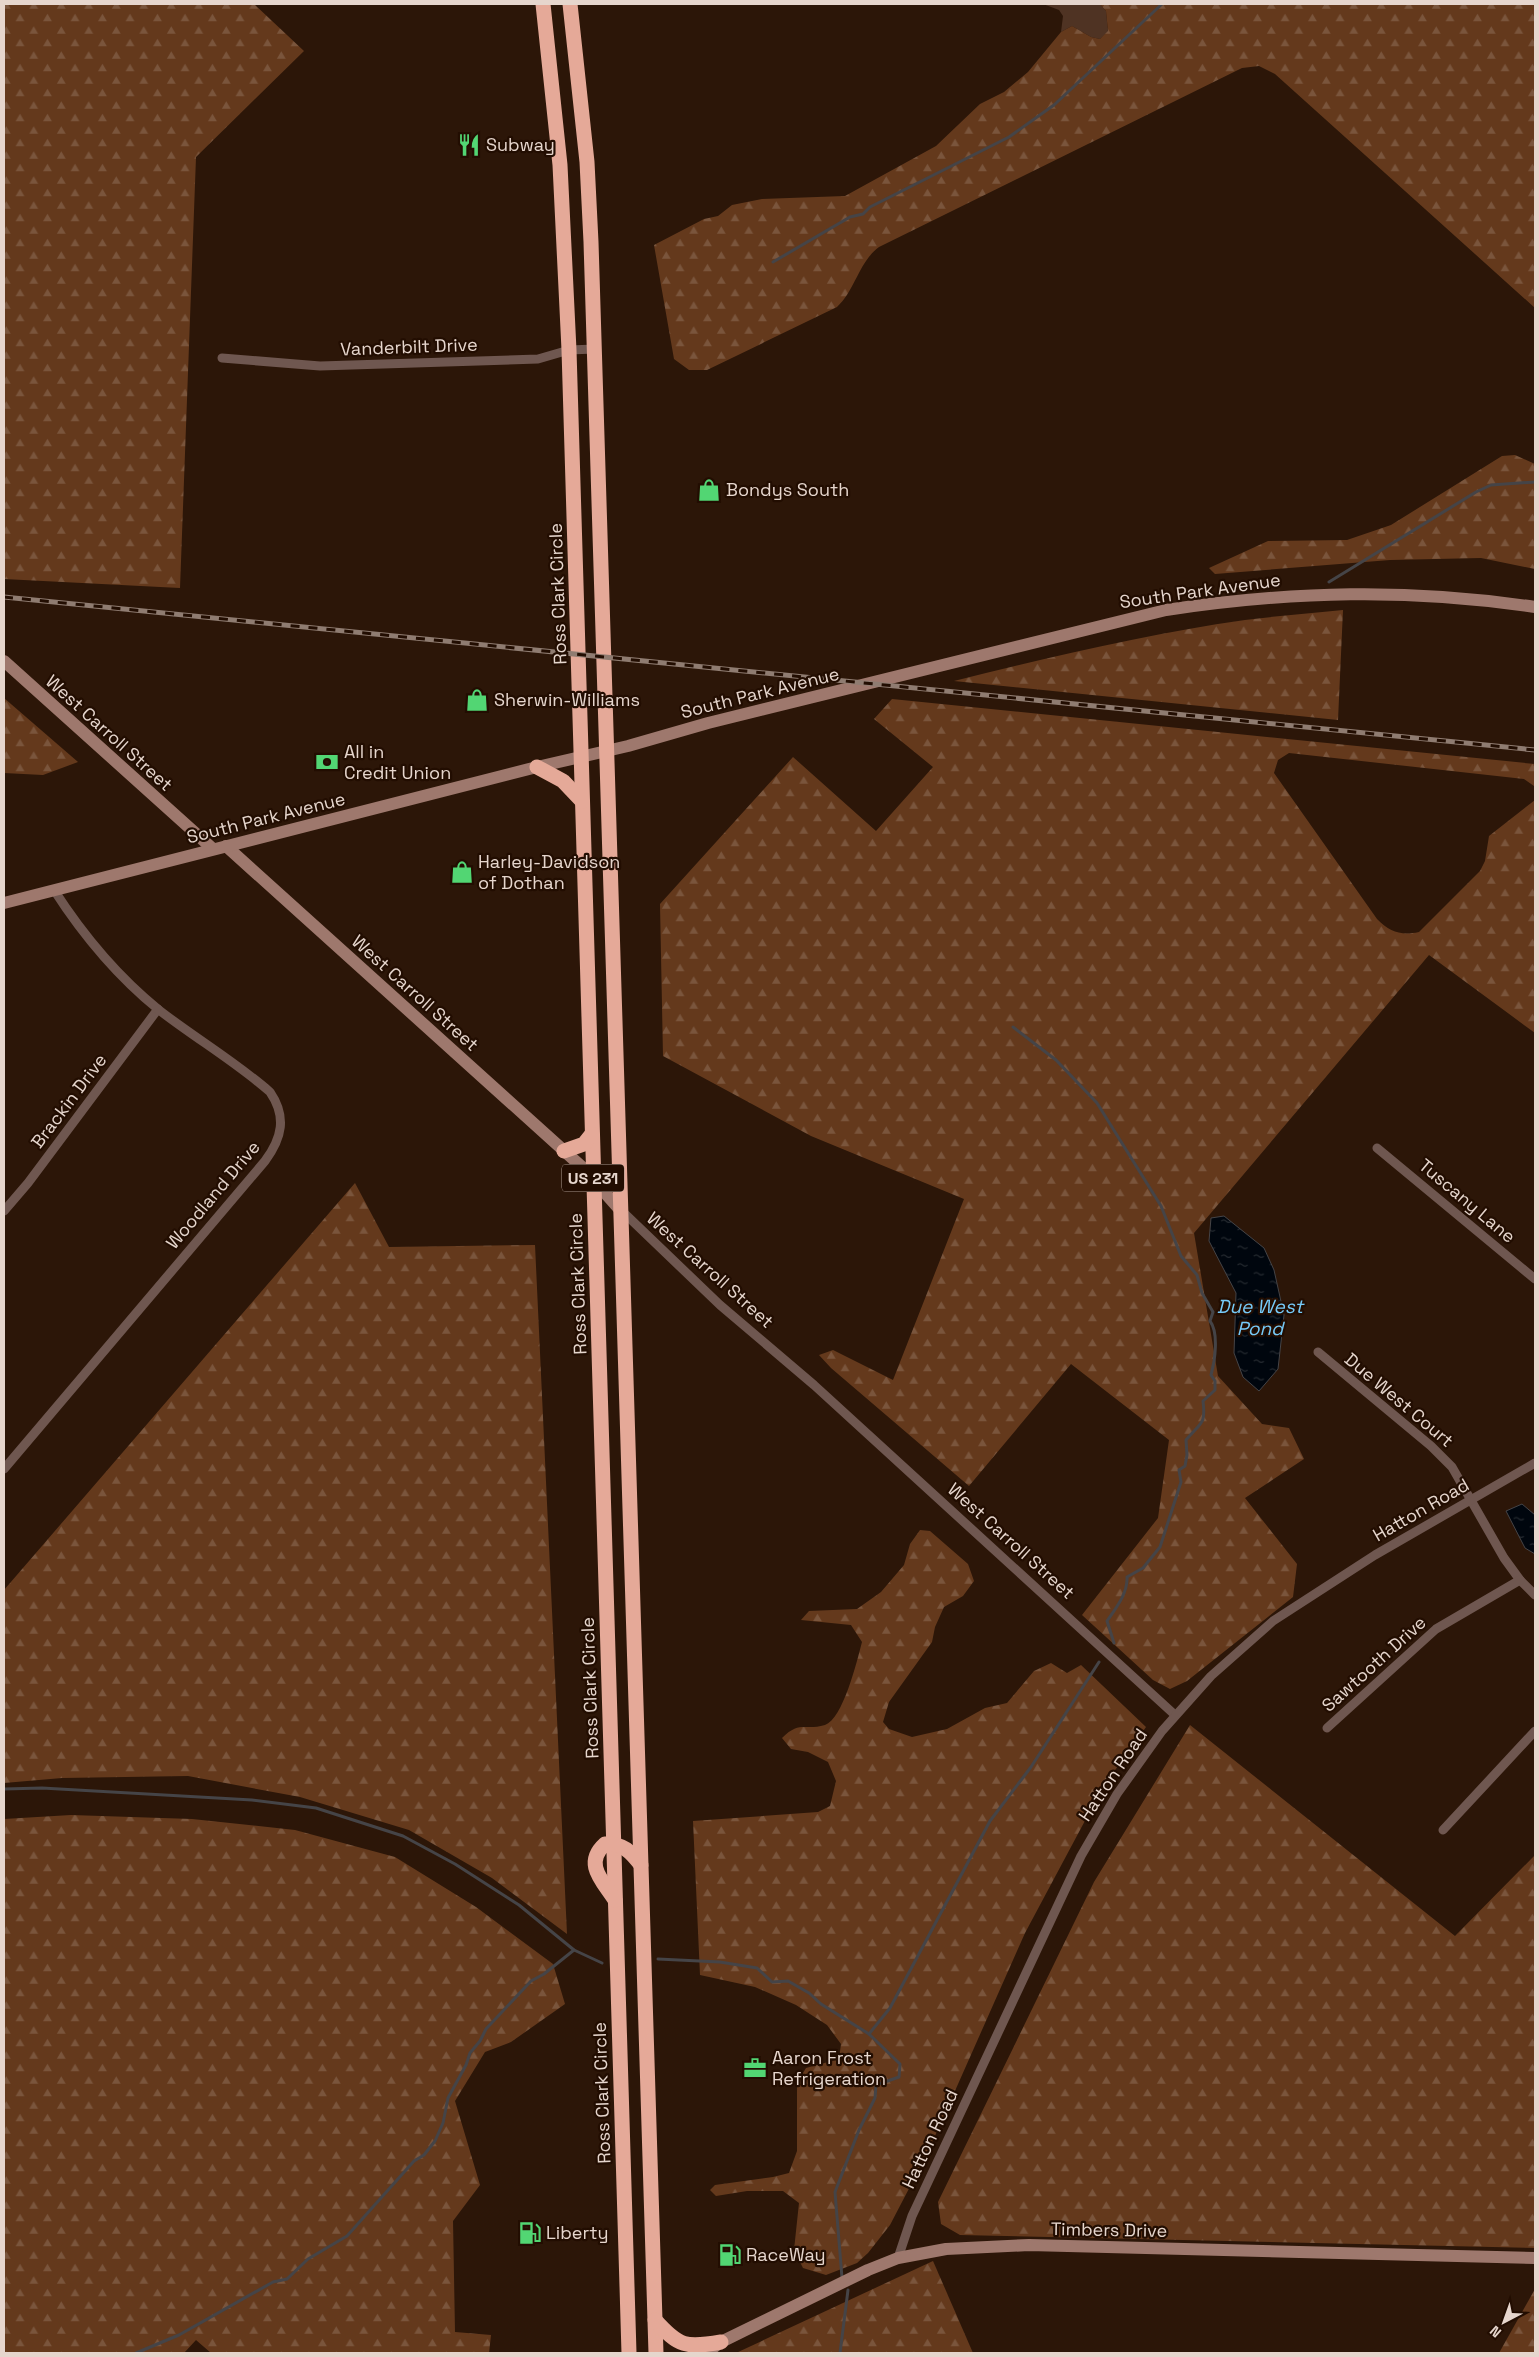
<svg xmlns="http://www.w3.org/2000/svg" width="1539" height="2357" font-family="'Space Grotesk',sans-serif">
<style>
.grass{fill:#4f3323}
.forest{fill:url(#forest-firs);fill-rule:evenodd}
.water{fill:url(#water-ripples);stroke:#454447}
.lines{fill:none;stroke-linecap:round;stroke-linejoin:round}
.stream{stroke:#454447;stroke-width:3}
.street{stroke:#6f5750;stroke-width:9}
.secondary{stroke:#9e786d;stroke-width:12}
.highway{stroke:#e5a998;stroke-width:15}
.rail-casing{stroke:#8f7c71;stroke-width:5}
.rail{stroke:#220d01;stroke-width:3;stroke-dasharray:9;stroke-linecap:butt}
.labels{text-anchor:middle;stroke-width:4.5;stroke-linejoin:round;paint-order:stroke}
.shield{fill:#220d01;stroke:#ab9a90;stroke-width:1}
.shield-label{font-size:16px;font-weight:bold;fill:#e6d6cd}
.poi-label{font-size:18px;fill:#e6d6cd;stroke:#220d01;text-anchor:start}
.street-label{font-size:18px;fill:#e6d6cd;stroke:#220d01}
.water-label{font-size:19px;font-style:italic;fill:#76caf8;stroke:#220d01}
</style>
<defs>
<pattern id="forest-firs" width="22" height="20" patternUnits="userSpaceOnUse" patternTransform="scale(1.25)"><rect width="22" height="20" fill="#64391c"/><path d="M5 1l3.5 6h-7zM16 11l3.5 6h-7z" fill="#7a553c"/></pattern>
<pattern id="water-ripples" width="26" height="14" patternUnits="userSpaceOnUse" patternTransform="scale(1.25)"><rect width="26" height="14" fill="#00060e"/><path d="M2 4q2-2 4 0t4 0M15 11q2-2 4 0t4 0" fill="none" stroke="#252a30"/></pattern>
</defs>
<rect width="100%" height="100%" fill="#2c1608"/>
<!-- grass -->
<polygon class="grass" points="1043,4 1100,4 1106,11 1108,32 1100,39 1091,37 1072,26 1061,32 1063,16 1059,10"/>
<!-- forest -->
<g class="forest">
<polygon points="4,4 254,4 304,51 196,157 180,588 4,579"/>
<path d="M1100 4H1535V308L1275 74 1259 66 1242 68 879 247C858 263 856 289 837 307L707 370H689L674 359 654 245 704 219 718 216 732 205 762 199 845 196 936 146 980 104 1004 92 1028 72 1061 32 1072 26 1091 37 1100 39 1108 31 1106 11Z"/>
<polygon points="1515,455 1535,464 1535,569 1481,558 1390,560 1215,574 1209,568 1268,541 1347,540 1391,525 1502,456"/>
<path d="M1343 610 1338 720 954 681C1050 657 1147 634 1245 620 1277 616 1311 613 1343 610Z"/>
<polygon points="4,698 78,762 43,775 4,773"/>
<path d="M892 699 1535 764V1033L1429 955 1194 1233 1218 1376 1262 1424 1289 1428 1304 1459 1245 1498 1297 1564 1293 1597 1187 1681 1170 1689 1153 1680 1082 1615 1158 1518 1169 1440 1071 1364 969 1486 831 1368 819 1355 833 1350 893 1380 964 1199 811 1136 663 1056 660 904 793 757 876 831 933 767 874 719ZM1289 753 1524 779 1534 786 1535 800 1489 836 1485 861 1480 871 1419 932C1401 936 1390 932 1377 919L1274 773 1278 760Z"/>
<polygon points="355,1183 389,1247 535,1245 567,1934 492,1878 409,1830 300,1797 188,1776 62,1778 4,1783 4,1590"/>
<path d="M920 1530 930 1531 968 1564 974 1581 963 1596 944 1607 935 1627 932 1642 889 1702 883 1722 889 1729 912 1737 947 1729 985 1708 1007 1703 1034 1671 1051 1663 1067 1673 1081 1665 1146 1727 1103 1787 1025 1933 927 2154 890 2225 868 2253 857 2263 826 2275 803 2268 794 2250 799 2203 783 2191H747L716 2196 710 2190 715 2185 773 2177 789 2173 797 2151V2083L806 2068 839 2059 841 2044 827 2025 796 2005 755 1987 700 1975 693 1821 818 1812 830 1806 836 1781 828 1762 808 1752 791 1749 782 1738C800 1720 805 1731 825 1725 843 1719 857 1661 862 1642L851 1625 801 1620 809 1611 857 1609 881 1592 904 1565 910 1544Z"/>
<polygon points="1190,1725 1455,1936 1535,1855 1535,2248 960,2235 941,2224 938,2202 1094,1882"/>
<polygon points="71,1815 192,1819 295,1830 395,1857 476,1907 553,1964 565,2004 511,2042 485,2052 455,2101 480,2185 453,2221 455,2332 491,2335 489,2353 211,2353 196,2340 184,2353 4,2353 4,1819"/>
<polygon points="933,2261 973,2353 736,2353"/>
<polygon points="1535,2289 1535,2353 1499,2353"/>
</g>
<!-- water -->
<g class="water">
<polygon points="1224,1216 1264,1248 1274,1270 1284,1315 1278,1369 1259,1391 1243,1377 1234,1353 1236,1293 1209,1241 1211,1218"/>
<polygon points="1522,1504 1535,1515 1535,1554 1525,1548 1506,1511"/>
</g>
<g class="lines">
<!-- stream -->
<g class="stream">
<polyline points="773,262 850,217 863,214 870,207 1009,137 1054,105 1162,4"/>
<polyline points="1329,582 1476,492 1491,485 1535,482"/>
<path d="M1013 1027 1056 1060 1097 1103 1161 1206 1181 1256 1197 1275 1202 1293 1213 1312 1210 1321C1219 1333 1215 1361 1211 1375L1215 1381V1390L1203 1401C1206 1425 1201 1422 1186 1440L1187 1455 1185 1466 1179 1470 1181 1482 1160 1547 1143 1568 1127 1577C1128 1593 1116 1608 1107 1621L1114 1643"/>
<polyline points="4,1789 42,1788 252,1800 316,1808 403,1836 455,1864 519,1905 574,1950 602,1963"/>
<polyline points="658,1959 720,1962 757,1968 772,1982 788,1981 809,1993 821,2004 869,2034 900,2064 899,2077 876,2085 875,2098 859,2130 835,2192 842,2278"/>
<polyline points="869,2034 890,2008 990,1821 1031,1767 1099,1662"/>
<polyline points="136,2353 179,2335 273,2282 287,2279 308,2259 347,2236 414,2161 424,2155 435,2141 443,2123 448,2098 466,2065 470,2053 480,2041 486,2029 531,1981 544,1974 574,1950"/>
<polyline points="840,2353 848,2290"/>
</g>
<!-- street -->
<g class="street">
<polyline points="222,358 320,366 538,359 569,350 595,349"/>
<polyline points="1377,1148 1535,1279"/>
<polyline points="4,1211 28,1183 158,1009"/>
<polyline points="622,1211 720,1305 814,1385 1175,1715"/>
<polyline points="1318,1352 1431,1446 1452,1467 1504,1558 1520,1580 1535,1595"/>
<path d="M4 1469 265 1161C282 1138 287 1117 270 1092 236 1062 195 1038 159 1010 117 976 83 935 54 890"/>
<polyline points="1327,1728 1436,1629 1520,1580"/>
<polyline points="1443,1830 1535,1731"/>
<polyline points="898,2258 912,2216 1081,1856 1117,1794 1162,1731 1211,1676 1273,1621 1375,1555 1535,1463"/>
</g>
<!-- secondary -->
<g class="secondary">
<polyline points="4,661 213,849"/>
<polyline points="226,846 582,1167 621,1211"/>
<path d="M4 903 537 767 628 746 708 723 1166 610C1293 591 1408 588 1535 607"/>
<polyline points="706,2353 721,2342 868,2270 898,2258 946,2249 1029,2245 1535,2258"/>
</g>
<!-- highway -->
<g class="highway">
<polyline points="543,4 560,165 569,350 629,2353"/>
<polyline points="570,4 587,162 591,242 656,2353"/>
<polyline points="537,767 563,781 582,801"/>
<polyline points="564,1151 584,1144 592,1134"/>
<path d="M615 1900C603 1881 583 1864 605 1844 623 1843 631 1852 641 1865"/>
<path d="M655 2320C679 2347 686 2348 721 2342"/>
</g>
<defs>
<polyline id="rail" points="4,597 1535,750"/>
</defs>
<!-- rail casing -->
<use href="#rail" class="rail-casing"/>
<!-- rail -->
<use href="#rail" class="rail"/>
</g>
<!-- icons -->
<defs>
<symbol id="restaurant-bare" viewBox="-9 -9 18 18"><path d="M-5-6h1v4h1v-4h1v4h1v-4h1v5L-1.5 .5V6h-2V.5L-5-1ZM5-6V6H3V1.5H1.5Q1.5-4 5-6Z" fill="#52d673" stroke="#220d01" stroke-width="2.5" paint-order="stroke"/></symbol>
<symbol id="shop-bare" viewBox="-9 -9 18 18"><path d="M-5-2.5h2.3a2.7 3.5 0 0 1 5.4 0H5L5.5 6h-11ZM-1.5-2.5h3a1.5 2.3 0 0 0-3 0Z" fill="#52d673" stroke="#220d01" stroke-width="2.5" paint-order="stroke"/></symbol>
<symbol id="bank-bare" viewBox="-9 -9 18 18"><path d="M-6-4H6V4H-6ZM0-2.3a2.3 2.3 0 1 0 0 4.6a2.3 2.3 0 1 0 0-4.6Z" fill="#52d673" stroke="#220d01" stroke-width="2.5" paint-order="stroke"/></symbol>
<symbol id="office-bare" viewBox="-9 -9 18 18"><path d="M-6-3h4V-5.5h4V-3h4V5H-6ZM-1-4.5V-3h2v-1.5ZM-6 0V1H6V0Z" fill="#52d673" stroke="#220d01" stroke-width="2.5" paint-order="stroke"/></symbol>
<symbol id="fuel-bare" viewBox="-9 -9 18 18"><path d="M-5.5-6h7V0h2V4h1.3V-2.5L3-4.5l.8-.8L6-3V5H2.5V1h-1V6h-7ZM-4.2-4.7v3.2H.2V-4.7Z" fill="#52d673" stroke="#220d01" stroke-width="2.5" paint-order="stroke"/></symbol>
</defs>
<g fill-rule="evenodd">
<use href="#restaurant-bare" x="453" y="129" width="32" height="32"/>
<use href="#shop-bare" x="693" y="474" width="32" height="32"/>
<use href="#shop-bare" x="461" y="684" width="32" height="32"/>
<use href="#bank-bare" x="311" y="746" width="32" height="32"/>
<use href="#shop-bare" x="446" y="856" width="32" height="32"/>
<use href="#office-bare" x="739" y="2052" width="32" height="32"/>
<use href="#fuel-bare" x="514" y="2217" width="32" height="32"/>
<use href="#fuel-bare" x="714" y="2239" width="32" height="32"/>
</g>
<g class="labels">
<!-- shield labels -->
<rect class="shield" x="562" y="1164.5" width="62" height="27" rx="4"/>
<g class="shield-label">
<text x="593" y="1184">US 231</text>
</g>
<!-- poi labels -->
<g class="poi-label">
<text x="486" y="151">Subway</text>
<text x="726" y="496">Bondys South</text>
<text x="494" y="706">Sherwin-Williams</text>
<text x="344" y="758">All in<tspan x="344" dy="21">Credit Union</tspan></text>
<text x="478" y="868">Harley-Davidson<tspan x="478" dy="21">of Dothan</tspan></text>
<text x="772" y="2064">Aaron Frost<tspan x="772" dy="21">Refrigeration</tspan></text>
<text x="546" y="2239">Liberty</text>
<text x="746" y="2261">RaceWay</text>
</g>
<!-- street labels -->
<g class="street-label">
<text transform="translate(409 347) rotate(-2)" y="6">Vanderbilt Drive</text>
<text transform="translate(1200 591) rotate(-8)" y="6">South Park Avenue</text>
<text transform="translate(558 594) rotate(-92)" y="6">Ross Clark Circle</text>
<text transform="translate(760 693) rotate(-14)" y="6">South Park Avenue</text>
<text transform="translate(109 733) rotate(42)" y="6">West Carroll Street</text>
<text transform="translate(266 818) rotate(-14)" y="6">South Park Avenue</text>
<text transform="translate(415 993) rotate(42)" y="6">West Carroll Street</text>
<text transform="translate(69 1101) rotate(-53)" y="6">Brackin Drive</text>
<text transform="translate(213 1195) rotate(-50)" y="6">Woodland Drive</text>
<text transform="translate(1467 1201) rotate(40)" y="6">Tuscany Lane</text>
<text transform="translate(710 1270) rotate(42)" y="6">West Carroll Street</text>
<text transform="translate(578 1284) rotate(-92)" y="6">Ross Clark Circle</text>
<text transform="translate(1399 1400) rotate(40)" y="6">Due West Court</text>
<text transform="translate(1421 1510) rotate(-30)" y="6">Hatton Road</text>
<text transform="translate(1011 1541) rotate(42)" y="6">West Carroll Street</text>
<text transform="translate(1374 1664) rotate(-42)" y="6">Sawtooth Drive</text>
<text transform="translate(590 1688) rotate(-92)" y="6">Ross Clark Circle</text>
<text transform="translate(1113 1775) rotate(-56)" y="6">Hatton Road</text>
<text transform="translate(602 2093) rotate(-92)" y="6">Ross Clark Circle</text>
<text transform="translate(930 2139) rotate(-65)" y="6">Hatton Road</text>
<text transform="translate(1109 2230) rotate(1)" y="6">Timbers Drive</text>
</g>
<!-- water labels -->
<g class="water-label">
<text x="1260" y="1313">Due West<tspan x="1260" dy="22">Pond</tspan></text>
</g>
</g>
<!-- border -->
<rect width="1539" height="2357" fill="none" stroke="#e6d6cd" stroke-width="10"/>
<!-- north arrow -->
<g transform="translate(1504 2322) rotate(221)" stroke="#220d01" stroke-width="4" paint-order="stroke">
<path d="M0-4L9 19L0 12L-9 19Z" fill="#e6d6cd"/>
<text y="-8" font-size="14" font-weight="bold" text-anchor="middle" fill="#e6d6cd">N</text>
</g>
</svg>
